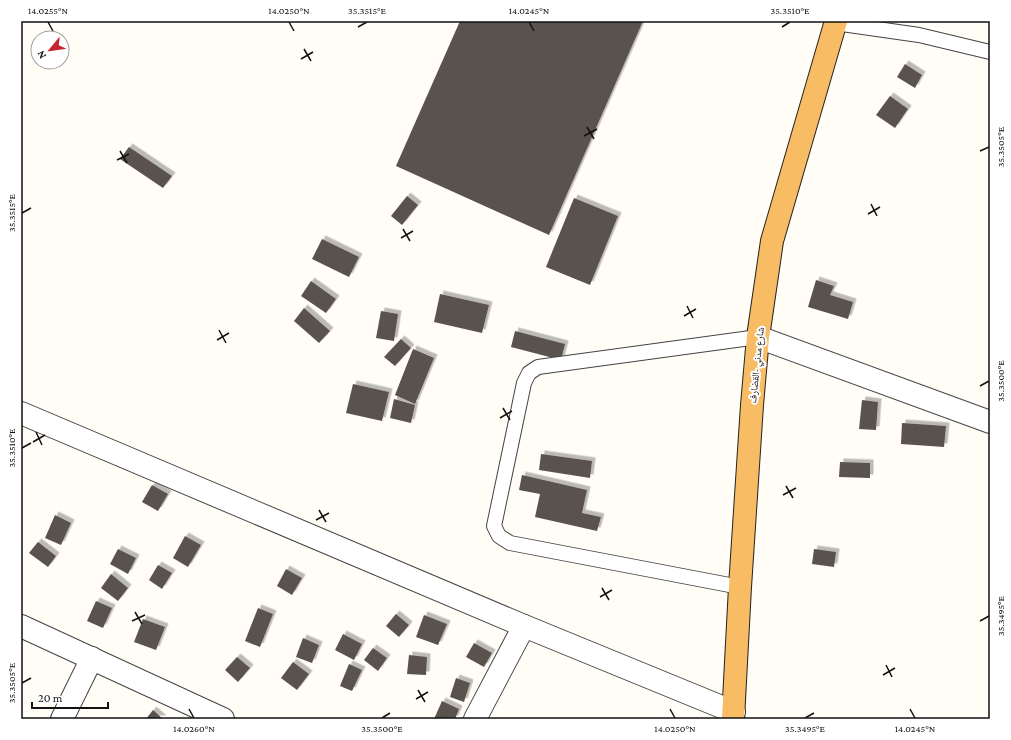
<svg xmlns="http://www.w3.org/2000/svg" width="1011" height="740" font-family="'Crimson Pro','Noto Naskh Arabic',serif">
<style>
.building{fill:#5a524d;filter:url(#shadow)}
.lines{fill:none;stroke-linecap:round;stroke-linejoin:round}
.service-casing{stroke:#444;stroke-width:16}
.minor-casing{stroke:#444;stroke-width:24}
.trunk-casing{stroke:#222;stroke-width:24}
.service{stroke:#fff;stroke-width:14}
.minor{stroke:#fff;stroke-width:22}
.trunk{stroke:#f7bc64;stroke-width:22}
.ticks{fill:none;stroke:#111;stroke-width:1.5}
.labels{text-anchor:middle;stroke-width:4;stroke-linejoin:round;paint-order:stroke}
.street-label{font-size:10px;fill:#111;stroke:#fff}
.neatline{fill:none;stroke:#111;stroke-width:1.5}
.ticks-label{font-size:10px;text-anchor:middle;fill:#111}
</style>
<defs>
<filter id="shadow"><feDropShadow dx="3.5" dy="-3.5" stdDeviation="0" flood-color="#0004"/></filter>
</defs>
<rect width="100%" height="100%" fill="#fffdf5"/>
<!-- building -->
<g class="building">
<polygon points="460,21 643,21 549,235 396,166"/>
<polygon points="905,64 922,75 915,88 897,77"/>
<polygon points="890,96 908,109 895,128 876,115"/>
<polygon points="129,147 172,176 163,188 120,159"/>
<polygon points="407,196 418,205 402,225 391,216"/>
<polygon points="574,198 618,216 590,285 546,267"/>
<polygon points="322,239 359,257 349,277 312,259"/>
<polygon points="816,280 834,286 830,295 853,302 848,319 808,307"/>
<polygon points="311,281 336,299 326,313 301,296"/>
<polygon points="440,294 489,305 482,333 434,322"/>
<polygon points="304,308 330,331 319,343 294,321"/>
<polygon points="381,311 398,314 394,341 376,338"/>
<polygon points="515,331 565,344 561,360 511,347"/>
<polygon points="401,339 411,348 395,366 384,357"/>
<polygon points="413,349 434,358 415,404 395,395"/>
<polygon points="353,384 389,392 382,421 346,413"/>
<polygon points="394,399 415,405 411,423 390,418"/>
<polygon points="862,400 878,402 876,430 859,429"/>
<polygon points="902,423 946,426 944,447 901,444"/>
<polygon points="541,454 592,461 590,478 539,470"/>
<polygon points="840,462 870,463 870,478 839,477"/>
<polygon points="522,475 587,490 582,513 601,517 597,531 535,517 540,494 519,490"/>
<polygon points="152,485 168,494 158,511 142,502"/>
<polygon points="55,515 71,523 61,545 45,538"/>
<polygon points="185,536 201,545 188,567 173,558"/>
<polygon points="38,542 56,556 48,567 29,553"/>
<polygon points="118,549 136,558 128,574 110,564"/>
<polygon points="814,549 836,552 834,567 812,564"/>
<polygon points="158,565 172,573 162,589 149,580"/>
<polygon points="286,569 302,578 292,595 277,586"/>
<polygon points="111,574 128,588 118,601 101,588"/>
<polygon points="96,601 112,608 103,628 87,621"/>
<polygon points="258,608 273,614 260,647 245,641"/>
<polygon points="396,614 409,625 399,637 386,626"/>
<polygon points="424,615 447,624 438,645 416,637"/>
<polygon points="143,619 165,627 156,650 134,642"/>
<polygon points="343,634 362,644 354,660 335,650"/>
<polygon points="303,638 319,645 312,663 296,657"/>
<polygon points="474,643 492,653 484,667 466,657"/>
<polygon points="373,648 387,658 378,671 364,660"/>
<polygon points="409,655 427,657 426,675 407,674"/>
<polygon points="237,657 250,668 238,682 225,670"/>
<polygon points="293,662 309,674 297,690 281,678"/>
<polygon points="349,664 362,670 352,691 340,686"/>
<polygon points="456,678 470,683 464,702 450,697"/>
<polygon points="442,701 459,709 455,719 434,719"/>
<polygon points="153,710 163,719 146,719"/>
</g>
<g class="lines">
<defs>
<g id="service">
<polyline points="835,23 919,35 990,52"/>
<polyline points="740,587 510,543 499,536 494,526 524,383 529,373 538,367 758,337"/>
</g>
<g id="minor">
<polyline points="758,337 990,422"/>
<polyline points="21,413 524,626 734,712"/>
<polyline points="21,626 223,719"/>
<polyline points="62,719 92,658"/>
<polyline points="475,719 524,626"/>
</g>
<polyline id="trunk" points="733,719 740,587 752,405 758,337 772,241 836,21"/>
</defs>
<!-- service casing -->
<use href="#service" class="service-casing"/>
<!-- minor casing -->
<use href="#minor" class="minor-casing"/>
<!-- trunk casing -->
<use href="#trunk" class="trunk-casing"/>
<!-- service -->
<use href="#service" class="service"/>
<!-- minor -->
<use href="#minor" class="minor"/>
<!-- trunk -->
<use href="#trunk" class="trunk"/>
</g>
<!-- ticks -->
<path class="ticks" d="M48 22 53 31M289 22 294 31M529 22 534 31M358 27 367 22M782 27 790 22M304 49 311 61M301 59 313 52M587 127 594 139M584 136 597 129M120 151 127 163M980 151 989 147M117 160 129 154M871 204 877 216M22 213 31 208M868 214 880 207M403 229 410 241M401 238 413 231M687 306 693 318M684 316 696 309M219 330 226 343M217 340 229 333M980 386 989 381M503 408 510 420M500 418 512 411M36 432 42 445M33 442 45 435M22 448 31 443M786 486 793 498M783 495 796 488M319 510 326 522M316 520 329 513M602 588 609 600M600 597 612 590M135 612 142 624M132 621 145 615M980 621 989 616M886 665 892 677M883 675 895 668M22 683 31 678M418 690 425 702M416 699 428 692M189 709 194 718M670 709 675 718M910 709 915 718M382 718 390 713M805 718 814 713"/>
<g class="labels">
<!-- street labels -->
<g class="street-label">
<text transform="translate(756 365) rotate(-84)" y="4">شارع مدني -القضارف</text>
</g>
</g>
<!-- border -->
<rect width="1011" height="740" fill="none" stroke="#ffffff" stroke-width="44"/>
<!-- north arrow -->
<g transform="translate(50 50) rotate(241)"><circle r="19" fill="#ffffff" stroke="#a0a0a0"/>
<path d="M0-3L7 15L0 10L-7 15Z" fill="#c4262e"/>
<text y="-6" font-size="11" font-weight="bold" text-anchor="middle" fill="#111111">N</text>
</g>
<!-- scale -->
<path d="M32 702v6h76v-6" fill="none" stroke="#111111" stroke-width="2"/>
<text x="38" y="702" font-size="12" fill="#111111" stroke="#ffffff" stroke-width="3" paint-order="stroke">20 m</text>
<rect x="22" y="22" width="967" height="696" class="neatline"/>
<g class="ticks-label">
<text x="48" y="14">14.0255°N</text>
<text x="289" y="14">14.0250°N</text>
<text x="367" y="14">35.3515°E</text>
<text x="529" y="14">14.0245°N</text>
<text x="790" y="14">35.3510°E</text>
<text transform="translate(1000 147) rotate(-90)" y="4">35.3505°E</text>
<text transform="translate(11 213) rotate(-90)" y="4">35.3515°E</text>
<text transform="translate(1000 381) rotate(-90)" y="4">35.3500°E</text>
<text transform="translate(11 448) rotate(-90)" y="4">35.3510°E</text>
<text transform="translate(1000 616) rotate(-90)" y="4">35.3495°E</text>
<text transform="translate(11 683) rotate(-90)" y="4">35.3505°E</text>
<text x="194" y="732">14.0260°N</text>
<text x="382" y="732">35.3500°E</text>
<text x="675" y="732">14.0250°N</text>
<text x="805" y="732">35.3495°E</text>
<text x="915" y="732">14.0245°N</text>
</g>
</svg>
